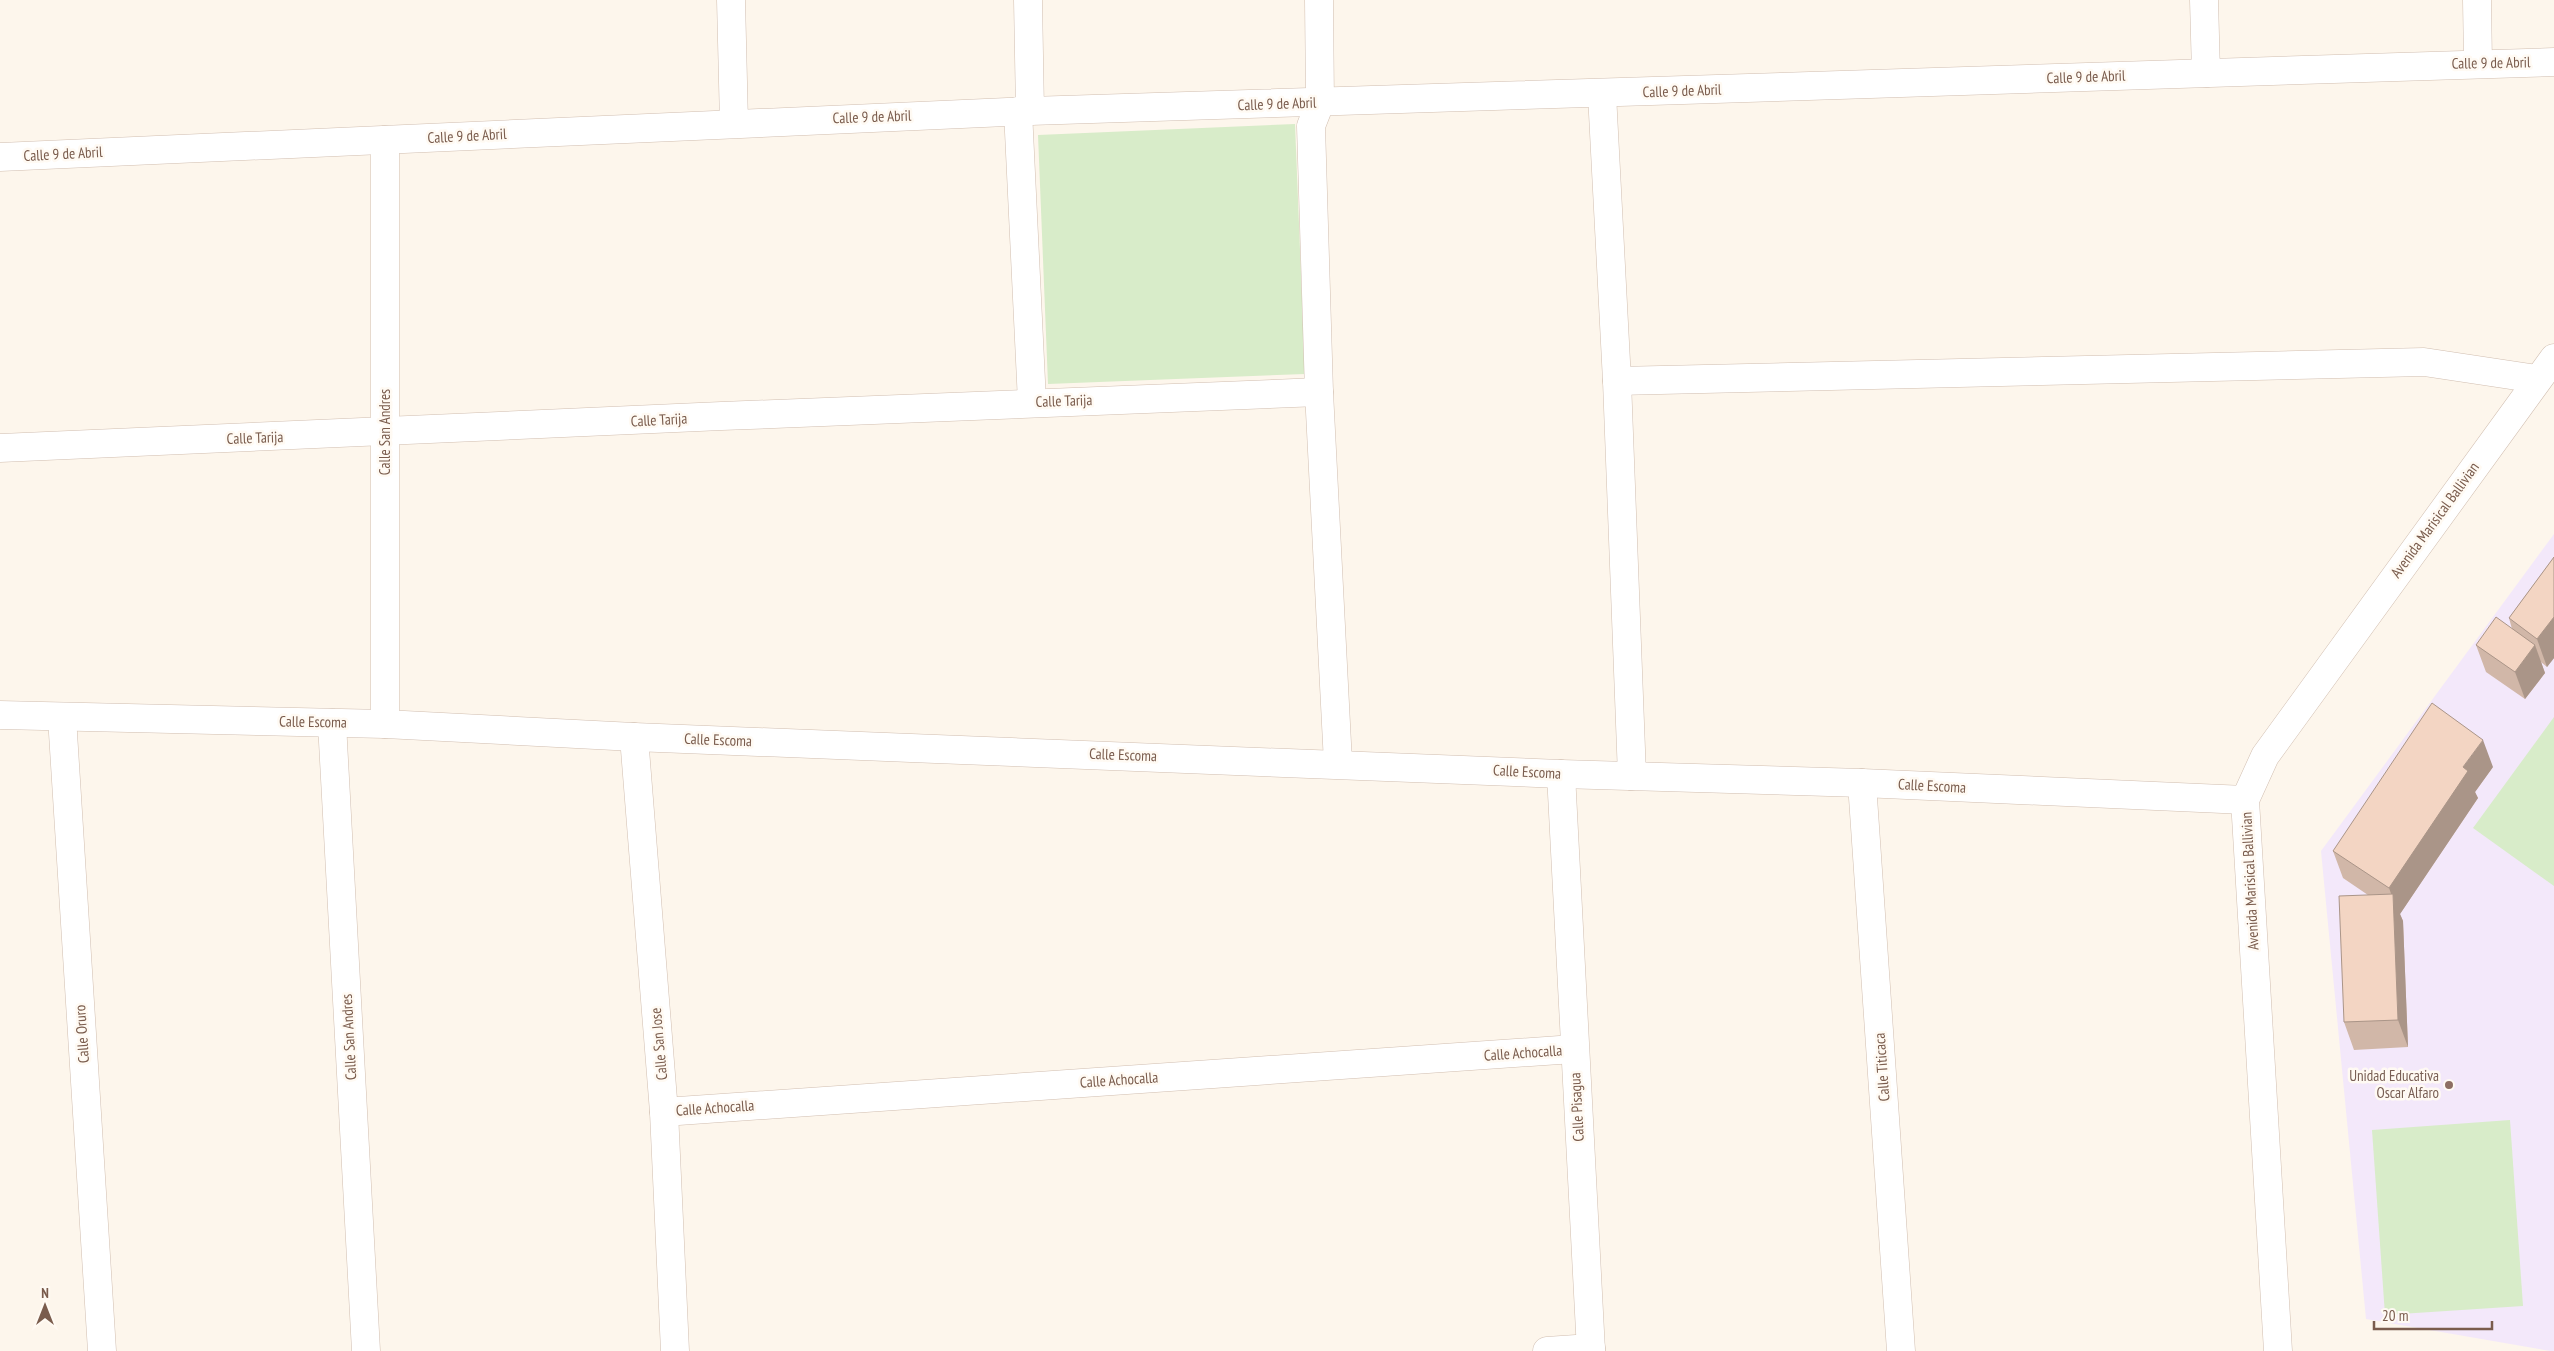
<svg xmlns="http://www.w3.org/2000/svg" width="2554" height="1351" font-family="'PT Sans Narrow',sans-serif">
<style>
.education{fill:#f3e8fa}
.green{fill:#d8ecc9}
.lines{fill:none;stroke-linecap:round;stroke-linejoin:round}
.minor-casing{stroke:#d1beb0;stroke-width:29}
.minor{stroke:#fff;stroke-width:28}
.wall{fill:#d1b7a8}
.shaded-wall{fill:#aa9588}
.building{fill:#f3d5c3;stroke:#aa9588}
.education-dot{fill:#8d6e63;stroke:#fffaf3;stroke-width:2}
.labels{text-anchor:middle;stroke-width:5;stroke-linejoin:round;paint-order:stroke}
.street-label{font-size:15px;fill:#7a5c4d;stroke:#fffaf3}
.education-label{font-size:15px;fill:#785e54;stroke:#fffaf3;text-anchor:end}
</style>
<rect width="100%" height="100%" fill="#fdf6ec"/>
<!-- education -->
<polygon class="education" points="2554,534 2554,1351 2550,1351 2366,1319 2321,851"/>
<!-- green -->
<g class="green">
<polygon points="1295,124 1305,374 1048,384 1038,135"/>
<polygon points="2554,717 2554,886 2473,828"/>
<polygon points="2510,1120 2523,1306 2385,1315 2372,1130"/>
</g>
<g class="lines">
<defs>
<g id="minor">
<polyline points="731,0 734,123"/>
<polyline points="1028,0 1030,111"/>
<polyline points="1319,0 1320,103 1311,126 1319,392 1338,763"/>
<polyline points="2204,0 2206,73"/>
<polyline points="2477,0 2478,63"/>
<polyline points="1602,94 1617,381 1632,776"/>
<polyline points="1018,111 1032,402"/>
<polyline points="385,140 385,724"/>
<polyline points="0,157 1030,111 2554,62"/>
<polyline points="1617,381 2424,362 2537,379"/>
<path d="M0 448C440 430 879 407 1319 392"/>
<polyline points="0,715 385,724 634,737 1561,774 1862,783 2245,800"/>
<polyline points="62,717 102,1351"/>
<polyline points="332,723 366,1351"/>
<polyline points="634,737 664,1112 675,1351"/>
<polyline points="1561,774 1591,1351"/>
<polyline points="1862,783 1901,1351"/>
<polyline points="664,1112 1574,1049"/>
<polyline points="1547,1351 1591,1348"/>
<polyline points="2278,1351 2245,800 2265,756 2554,358"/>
</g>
</defs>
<!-- minor casing -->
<use href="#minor" class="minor-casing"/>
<!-- minor -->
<use href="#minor" class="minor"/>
</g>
<!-- wall -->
<g class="wall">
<polygon points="2554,557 2554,658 2547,667 2541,662 2545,673 2525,699 2486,672 2476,645 2512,629 2509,618"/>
<polygon points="2493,767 2475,792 2478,798 2400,914 2403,921 2408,1047 2354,1050 2344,1022 2368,895 2343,878 2333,851"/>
</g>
<!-- shaded-wall -->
<g class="shaded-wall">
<polygon points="2554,617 2554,658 2547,667 2537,639"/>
<polygon points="2535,645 2545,673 2525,699 2515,672"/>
<polygon points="2483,740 2493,767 2475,792 2478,798 2400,914 2403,921 2408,1047 2398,1020 2393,899 2389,888 2463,767"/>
</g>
<!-- building -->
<g class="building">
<polygon points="2554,557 2554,617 2537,639 2509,618"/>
<polygon points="2496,617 2535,645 2515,672 2476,645"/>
<polygon points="2432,703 2483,740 2463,767 2468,771 2389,888 2333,851"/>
<polygon points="2393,894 2398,1020 2344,1022 2339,896"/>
</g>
<!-- markers -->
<circle class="education-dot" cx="2449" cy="1085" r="5"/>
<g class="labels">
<!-- street labels -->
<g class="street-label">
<text transform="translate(2491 63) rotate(-1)" y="5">Calle 9 de Abril</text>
<text transform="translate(2086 77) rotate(-2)" y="5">Calle 9 de Abril</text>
<text transform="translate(1682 91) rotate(-2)" y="5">Calle 9 de Abril</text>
<text transform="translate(1277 104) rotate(-2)" y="5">Calle 9 de Abril</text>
<text transform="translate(872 117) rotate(-2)" y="5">Calle 9 de Abril</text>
<text transform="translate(467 136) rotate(-3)" y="5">Calle 9 de Abril</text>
<text transform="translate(63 154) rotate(-3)" y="5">Calle 9 de Abril</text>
<text transform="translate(1064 401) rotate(-2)" y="5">Calle Tarija</text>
<text transform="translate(659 420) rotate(-3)" y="5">Calle Tarija</text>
<text transform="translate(385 432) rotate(-90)" y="5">Calle San Andres</text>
<text transform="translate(255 438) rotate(-2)" y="5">Calle Tarija</text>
<text transform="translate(2435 520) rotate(-54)" y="5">Avenida Marisical Ballivian</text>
<text transform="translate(313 722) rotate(1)" y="5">Calle Escoma</text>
<text transform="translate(718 740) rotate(2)" y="5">Calle Escoma</text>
<text transform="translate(1123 755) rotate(2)" y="5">Calle Escoma</text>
<text transform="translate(1527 772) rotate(3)" y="5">Calle Escoma</text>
<text transform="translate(1932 786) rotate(3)" y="5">Calle Escoma</text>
<text transform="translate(2250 881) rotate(-93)" y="5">Avenida Marisical Ballivian</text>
<text transform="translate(82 1034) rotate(-94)" y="5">Calle Oruro</text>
<text transform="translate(349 1037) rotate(-93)" y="5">Calle San Andres</text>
<text transform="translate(659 1044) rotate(-95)" y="5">Calle San Jose</text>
<text transform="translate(1523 1053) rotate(-4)" y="5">Calle Achocalla</text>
<text transform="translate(1882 1067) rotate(-94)" y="5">Calle Titicaca</text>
<text transform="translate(1119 1080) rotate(-4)" y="5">Calle Achocalla</text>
<text transform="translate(1577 1107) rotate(-93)" y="5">Calle Pisagua</text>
<text transform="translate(715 1108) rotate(-4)" y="5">Calle Achocalla</text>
</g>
<!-- education labels -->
<g class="education-label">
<text x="2439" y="1081">Unidad Educativa<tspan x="2439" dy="17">Oscar Alfaro</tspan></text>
</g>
</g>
<!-- north arrow -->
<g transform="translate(45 1306)" stroke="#fffaf3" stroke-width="4" paint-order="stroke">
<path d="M0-4L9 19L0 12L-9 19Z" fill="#7a5c4d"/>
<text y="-8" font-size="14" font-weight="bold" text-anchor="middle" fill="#7a5c4d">N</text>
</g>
<!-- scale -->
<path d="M2374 1321v8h118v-8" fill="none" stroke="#7a5c4d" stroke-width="2.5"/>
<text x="2382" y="1321" font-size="15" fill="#7a5c4d" stroke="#fffaf3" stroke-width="4" paint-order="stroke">20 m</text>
</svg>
